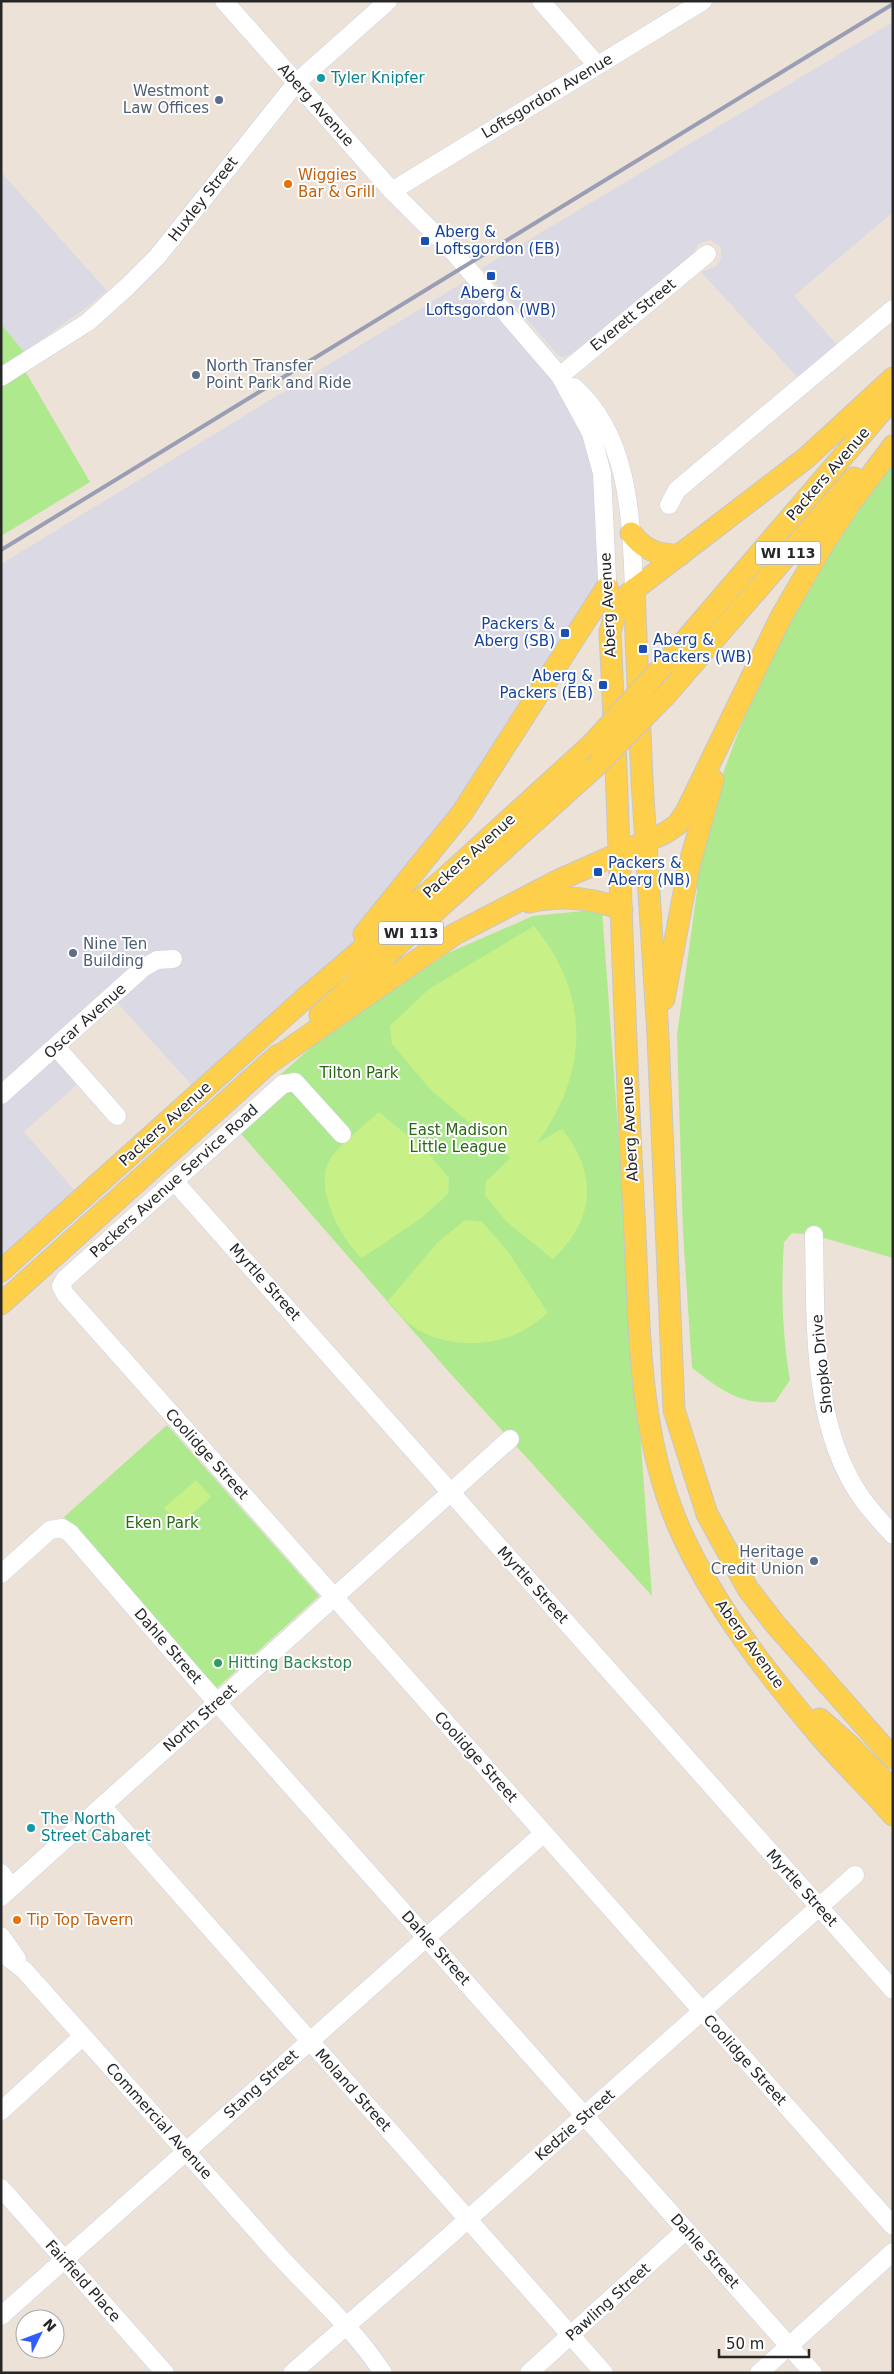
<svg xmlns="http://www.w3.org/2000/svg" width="894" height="2374" font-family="'DejaVu Sans',sans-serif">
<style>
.industrial{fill:#dbd9e3}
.green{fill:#afe98d}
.pitch{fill:#c7f187}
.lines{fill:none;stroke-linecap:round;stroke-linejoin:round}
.minor-casing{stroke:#ccd1e2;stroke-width:19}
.major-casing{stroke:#c7c7c7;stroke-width:23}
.minor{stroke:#fff;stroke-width:18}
.major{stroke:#fecf4a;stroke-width:21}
.rail{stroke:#999eb4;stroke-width:4}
.major-bridge-casing{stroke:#c7c7c7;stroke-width:23;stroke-linecap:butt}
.major-bridge{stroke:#fecf4a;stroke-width:21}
.culture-dot{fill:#0f9aa8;stroke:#fff;stroke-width:2}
.service-dot{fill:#5c6f8a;stroke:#fff;stroke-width:2}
.food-dot{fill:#e8710a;stroke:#fff;stroke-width:2}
.transit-dot{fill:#1a4fb4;stroke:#fff;stroke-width:2}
.leisure-dot{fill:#2e9e5b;stroke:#fff;stroke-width:2}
.labels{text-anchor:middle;stroke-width:4;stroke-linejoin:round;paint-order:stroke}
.shield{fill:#fff;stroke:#686868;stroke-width:1}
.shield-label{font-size:14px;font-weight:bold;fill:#272727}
.culture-label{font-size:15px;fill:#0d838f;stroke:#fff;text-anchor:start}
.service-label{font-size:15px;fill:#4e5e75;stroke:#fff;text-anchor:end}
.street-label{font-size:15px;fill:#272727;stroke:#fff}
.food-label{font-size:15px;fill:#c56008;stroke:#fff;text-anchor:start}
.transit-label{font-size:15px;fill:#164399;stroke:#fff;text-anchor:start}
.park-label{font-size:15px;fill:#276912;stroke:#fff}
.leisure-label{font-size:15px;fill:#27864d;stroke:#fff;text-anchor:start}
</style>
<rect width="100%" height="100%" fill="#ece2d7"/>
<!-- industrial -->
<g class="industrial">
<polygon points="893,22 893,212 794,296 838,346 799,379 701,272 717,266 721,258 721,247 710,240 698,244 692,256 582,348 563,358 557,354 482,268"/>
<polygon points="1,172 107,291 87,307 24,352 1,324"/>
<polygon points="474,276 560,376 591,433 610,632 592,610 383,913 312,992 199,1093 112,997 56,1047 84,1078 24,1132 82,1199 1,1271 1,564"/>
</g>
<!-- green -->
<g class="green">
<polygon points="1,324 24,352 17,357 90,482 1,536"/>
<path d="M893 463V1258L814 1235 792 1233 784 1242C781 1290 782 1332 790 1380L775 1402C738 1405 719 1388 692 1368L683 1233 677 1035 697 891 696 885C701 859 704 832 712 807 751 681 814 567 893 463Z"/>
<polygon points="602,909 652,1596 449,1372 229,1120 324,1036 448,953 533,916"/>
<polygon points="167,1425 319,1596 217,1688 64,1517"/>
</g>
<!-- pitch -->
<g class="pitch">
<path d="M534 926C591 995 589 1072 537 1143L562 1129C598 1173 595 1220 553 1259L507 1222 485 1195 486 1181 511 1158 431 1090 392 1044 390 1026 429 989Z"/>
<path d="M379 1112 426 1151 449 1178 448 1194 420 1219 362 1258C341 1240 312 1184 331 1158 342 1142 364 1126 379 1112Z"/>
<path d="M465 1220 482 1222 507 1250 548 1313C535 1323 521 1334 505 1338 473 1348 432 1344 406 1321 400 1315 394 1307 388 1301L437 1243Z"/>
<polygon points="196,1480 211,1497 179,1525 164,1508"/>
</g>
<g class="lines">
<defs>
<g id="minor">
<polyline points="224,1 392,191 455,254 560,376 591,433 602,473 608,600"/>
<polyline points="541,1 597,65"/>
<polyline points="392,191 703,1"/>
<polyline points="560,376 707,254"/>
<polyline points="1,377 88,322 128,286 157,257 296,83 388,1"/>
<path d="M574 387C630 437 631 519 634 589"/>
<polyline points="669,505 677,490 893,309"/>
<polyline points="56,1047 117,1116"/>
<polyline points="1,1095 143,968 157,960 173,959"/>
<polyline points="342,1134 295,1082 283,1084 65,1279 61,1286 65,1294 893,2226"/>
<polyline points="174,1181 893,1990"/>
<path d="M814 1235C816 1320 810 1427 863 1500 872 1512 883 1524 893 1535"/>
<polyline points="1,1574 50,1530 62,1528 70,1533 198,1681 813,2373"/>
<polyline points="102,1806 604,2373"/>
<polyline points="1,1873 12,1887"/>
<polyline points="1,1897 510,1439"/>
<polyline points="1,1936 17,1959"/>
<path d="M1 1952 24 1970C107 2063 189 2155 272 2248 309 2290 352 2325 383 2373"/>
<polyline points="1,2111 83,2036"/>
<polyline points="1,2188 165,2373"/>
<polyline points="1,2316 544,1833"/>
<polyline points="292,2373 412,2269 855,1875"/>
<polyline points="529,2373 686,2230"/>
<polyline points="759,2373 893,2252"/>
</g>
<g id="major">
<path d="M893 378 806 458 627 595 616 611 610 632C620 826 623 1020 634 1214 640 1321 636 1432 681 1532 715 1607 767 1673 820 1736 843 1763 869 1788 893 1815"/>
<path d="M631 533C645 551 658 555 680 555"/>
<polyline points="634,589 642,780 658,1036 674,1410 707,1514 748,1589 775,1624 893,1758"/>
<polyline points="664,665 893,398"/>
<polyline points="665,696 854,478"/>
<path d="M529 902C561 895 592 897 622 910"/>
<polyline points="364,934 462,813 607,587"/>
<polyline points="664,999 689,866 713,780"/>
<polyline points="320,1015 594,768"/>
<polyline points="269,1063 455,934 559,880 665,833 677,825 686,812 781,617 824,543 851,502 893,446"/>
<polyline points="1,1271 305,998 444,879 592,744"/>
<polyline points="1,1304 278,1055"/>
<polyline points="820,1719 848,1744 893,1790"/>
</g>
</defs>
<!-- minor casing -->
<use href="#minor" class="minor-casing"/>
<!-- major casing -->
<use href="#major" class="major-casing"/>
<!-- minor -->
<use href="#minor" class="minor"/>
<!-- major -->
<use href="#major" class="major"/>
<!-- rail -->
<polyline class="rail" points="1,550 893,4"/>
<defs>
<g id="major-bridge">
<polyline points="592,744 664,665"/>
<polyline points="594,768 665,696"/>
</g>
</defs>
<!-- major-bridge casing -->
<use href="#major-bridge" class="major-bridge-casing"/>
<!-- major-bridge -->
<use href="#major-bridge" class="major-bridge"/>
</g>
<!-- markers -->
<g class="culture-dot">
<circle cx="321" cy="78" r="5"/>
<circle cx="31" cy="1828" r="5"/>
</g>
<g class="service-dot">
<circle cx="219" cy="100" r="5"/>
<circle cx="196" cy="375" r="5"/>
<circle cx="73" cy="953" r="5"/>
<circle cx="814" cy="1561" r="5"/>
</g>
<g class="food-dot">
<circle cx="288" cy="184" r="5"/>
<circle cx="17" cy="1920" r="5"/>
</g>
<g class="transit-dot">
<rect x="420" y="236" width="10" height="10" rx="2.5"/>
<rect x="486" y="271" width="10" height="10" rx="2.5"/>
<rect x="560" y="628" width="10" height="10" rx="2.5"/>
<rect x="638" y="644" width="10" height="10" rx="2.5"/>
<rect x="598" y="680" width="10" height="10" rx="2.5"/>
<rect x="593" y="867" width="10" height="10" rx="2.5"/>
</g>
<circle class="leisure-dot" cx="218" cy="1663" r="5"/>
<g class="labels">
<!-- shield labels -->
<g class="shield">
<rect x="755.5" y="541.5" width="65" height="23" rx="4"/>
<rect x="378.5" y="921.5" width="65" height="23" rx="4"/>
</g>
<g class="shield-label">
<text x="788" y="558">WI 113</text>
<text x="411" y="938">WI 113</text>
</g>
<!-- culture labels -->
<g class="culture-label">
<text x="331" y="83">Tyler Knipfer</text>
<text x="41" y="1824">The North<tspan x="41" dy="17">Street Cabaret</tspan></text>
</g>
<!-- service labels -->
<g class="service-label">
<text x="209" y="96">Westmont<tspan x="209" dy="17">Law Offices</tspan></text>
<text x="206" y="371" text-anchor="start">North Transfer<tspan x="206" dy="17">Point Park and Ride</tspan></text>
<text x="83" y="949" text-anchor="start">Nine Ten<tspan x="83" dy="17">Building</tspan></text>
<text x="804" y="1557">Heritage<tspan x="804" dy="17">Credit Union</tspan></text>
</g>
<!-- street labels -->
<g class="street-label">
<text transform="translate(547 96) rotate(-31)" y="5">Loftsgordon Avenue</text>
<text transform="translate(316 105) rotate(48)" y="5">Aberg Avenue</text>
<text transform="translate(203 199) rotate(-52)" y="5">Huxley Street</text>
<text transform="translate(633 315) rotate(-39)" y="5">Everett Street</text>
<text transform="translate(828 474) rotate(-49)" y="5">Packers Avenue</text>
<text transform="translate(608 605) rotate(-93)" y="5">Aberg Avenue</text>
<text transform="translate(469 856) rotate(-42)" y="5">Packers Avenue</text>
<text transform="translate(85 1021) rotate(-42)" y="5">Oscar Avenue</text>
<text transform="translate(165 1124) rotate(-42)" y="5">Packers Avenue</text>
<text transform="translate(630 1129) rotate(-93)" y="5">Aberg Avenue</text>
<text transform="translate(174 1181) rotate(-42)" y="5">Packers Avenue Service Road</text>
<text transform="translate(265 1282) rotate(48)" y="5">Myrtle Street</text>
<text transform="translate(822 1364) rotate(-96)" y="5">Shopko Drive</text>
<text transform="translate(207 1454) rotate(48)" y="5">Coolidge Street</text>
<text transform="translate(533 1585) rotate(48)" y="5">Myrtle Street</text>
<text transform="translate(750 1644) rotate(54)" y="5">Aberg Avenue</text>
<text transform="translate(168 1646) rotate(49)" y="5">Dahle Street</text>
<text transform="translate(200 1718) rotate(-42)" y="5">North Street</text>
<text transform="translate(476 1757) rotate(48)" y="5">Coolidge Street</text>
<text transform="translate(802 1888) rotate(48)" y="5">Myrtle Street</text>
<text transform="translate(436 1948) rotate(48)" y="5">Dahle Street</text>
<text transform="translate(745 2060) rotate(48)" y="5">Coolidge Street</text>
<text transform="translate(261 2084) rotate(-42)" y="5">Stang Street</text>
<text transform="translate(353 2090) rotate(48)" y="5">Moland Street</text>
<text transform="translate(159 2121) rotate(48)" y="5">Commercial Avenue</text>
<text transform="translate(575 2125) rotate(-41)" y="5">Kedzie Street</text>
<text transform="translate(705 2251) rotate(48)" y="5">Dahle Street</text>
<text transform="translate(83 2281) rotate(48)" y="5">Fairfield Place</text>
<text transform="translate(608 2302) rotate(-42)" y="5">Pawling Street</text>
</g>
<!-- food labels -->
<g class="food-label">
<text x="298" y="180">Wiggies<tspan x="298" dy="17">Bar &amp; Grill</tspan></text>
<text x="27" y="1925">Tip Top Tavern</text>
</g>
<!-- transit labels -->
<g class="transit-label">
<text x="435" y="237">Aberg &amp;<tspan x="435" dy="17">Loftsgordon (EB)</tspan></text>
<text x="491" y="298" text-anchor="middle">Aberg &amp;<tspan x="491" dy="17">Loftsgordon (WB)</tspan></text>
<text x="555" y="629" text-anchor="end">Packers &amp;<tspan x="555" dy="17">Aberg (SB)</tspan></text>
<text x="653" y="645">Aberg &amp;<tspan x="653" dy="17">Packers (WB)</tspan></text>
<text x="593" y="681" text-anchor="end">Aberg &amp;<tspan x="593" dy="17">Packers (EB)</tspan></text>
<text x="608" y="868">Packers &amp;<tspan x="608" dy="17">Aberg (NB)</tspan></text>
</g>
<!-- park labels -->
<g class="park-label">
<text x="359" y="1078">Tilton Park</text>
<text x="458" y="1135">East Madison<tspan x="458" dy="17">Little League</tspan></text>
<text x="162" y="1528">Eken Park</text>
</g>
<!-- leisure labels -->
<g class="leisure-label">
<text x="228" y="1668">Hitting Backstop</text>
</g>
</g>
<!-- border -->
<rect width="894" height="2374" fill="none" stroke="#272727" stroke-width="5"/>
<!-- north arrow -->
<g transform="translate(40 2334) rotate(48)"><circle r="24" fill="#ffffff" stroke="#a9a9a9"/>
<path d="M0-4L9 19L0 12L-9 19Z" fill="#305cff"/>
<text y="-8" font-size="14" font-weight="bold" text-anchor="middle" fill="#272727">N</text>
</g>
<!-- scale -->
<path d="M719 2349v8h90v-8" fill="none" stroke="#272727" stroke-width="2.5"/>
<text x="726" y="2349" font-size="15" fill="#272727" stroke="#ffffff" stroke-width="4" paint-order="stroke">50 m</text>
</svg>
